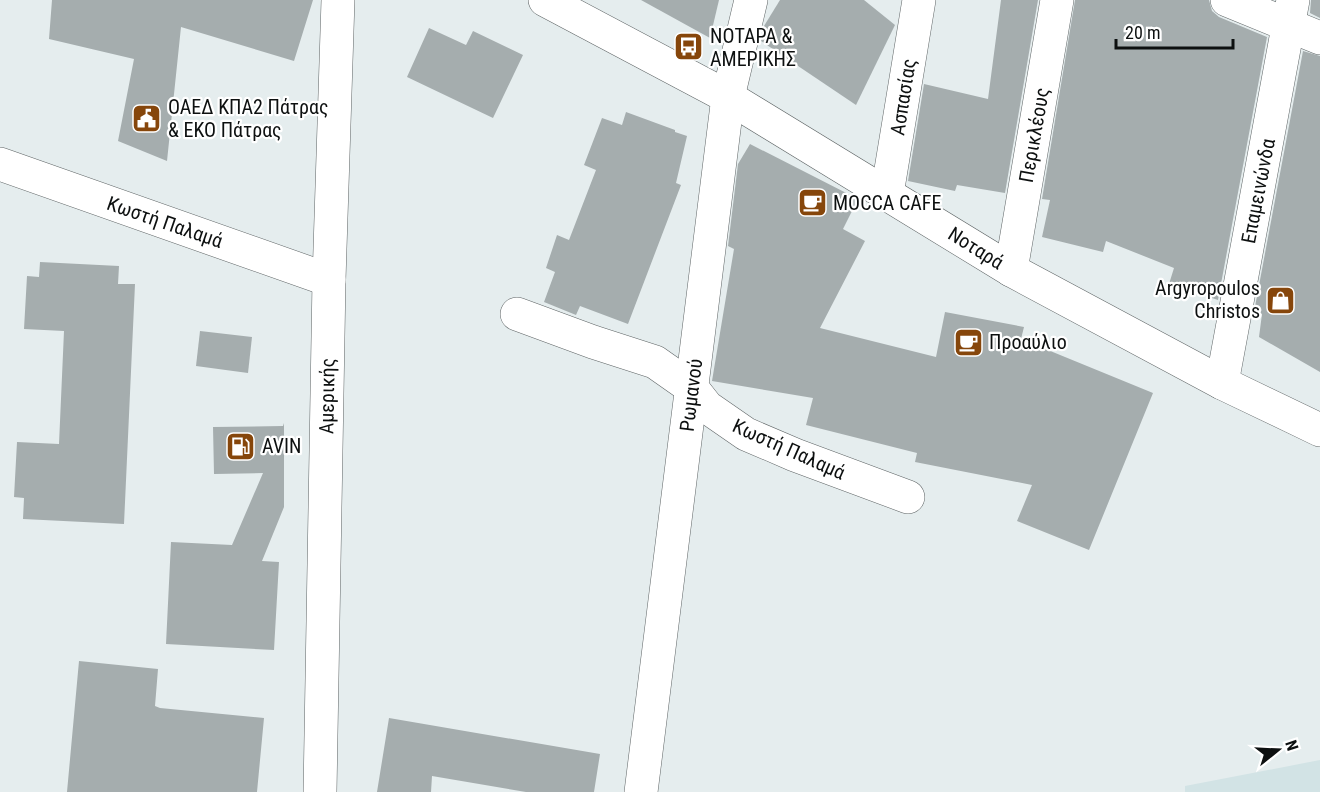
<svg xmlns="http://www.w3.org/2000/svg" width="1320" height="792" font-family="'Roboto Condensed',sans-serif">
<style>
.built{fill:#d2e3e5}
.building{fill:#a5adae}
.lines{fill:none;stroke-linecap:round;stroke-linejoin:round}
.minor-casing{stroke:#5f6566;stroke-width:34}
.major-casing{stroke:#5f6566;stroke-width:34}
.minor{stroke:#fff;stroke-width:33}
.major{stroke:#fff;stroke-width:33}
.labels{text-anchor:middle;stroke-width:4.5;stroke-linejoin:round;paint-order:stroke}
.poi-label{font-size:20px;fill:#0d1010;stroke:#fff;text-anchor:start}
.street-label{font-size:20px;fill:#0d1010;stroke:#fff}
</style>
<rect width="100%" height="100%" fill="#e5edee"/>
<!-- built -->
<polygon class="built" points="1320,760 1320,792 1185,792 1185,786"/>
<!-- building -->
<g class="building">
<polygon points="52,0 313,0 294,61 181,27 167,161 118,141 134,59 49,39"/>
<polygon points="641,0 719,0 710,38"/>
<polygon points="780,0 864,0 895,25 856,105 761,41 764,26"/>
<polygon points="1001,0 1038,0 1005,193 957,185 955,191 908,181 924,84 988,99"/>
<polygon points="1075,0 1209,0 1212,11 1219,17 1267,37 1218,300 1169,284 1174,268 1106,241 1103,252 1042,237 1050,200 1042,199"/>
<polygon points="1311,0 1320,0 1320,18 1310,13"/>
<polygon points="429,28 466,45 473,31 523,55 493,118 407,77"/>
<polygon points="1303,51 1320,56 1320,372 1259,337 1262,314 1254,312"/>
<polygon points="626,112 675,130 675,132 687,136 676,183 681,185 628,324 580,306 576,315 544,302 555,272 546,268 557,235 569,240 596,170 584,165 602,118 622,125"/>
<polygon points="750,144 858,199 843,229 865,241 820,328 936,357 945,312 1024,327 1021,339 1153,393 1089,550 1017,521 1032,485 915,462 917,453 806,425 813,398 712,381 734,249 728,246 738,164"/>
<polygon points="40,262 119,266 118,284 135,284 124,524 23,519 24,498 14,497 17,442 59,444 64,331 24,329 27,276 39,277"/>
<polygon points="200,331 252,337 248,373 196,366"/>
<polygon points="284,423 284,507 262,561 279,562 274,650 166,644 171,542 232,545 263,473 214,474 213,427 283,426"/>
<polygon points="79,661 158,669 155,706 160,708 264,718 257,792 67,792"/>
<polygon points="389,718 600,754 594,792 526,792 432,776 431,792 377,792"/>
</g>
<g class="lines">
<defs>
<g id="minor">
<polyline points="1227,0 1320,38"/>
<polyline points="0,164 329,280"/>
<polyline points="887,194 919,0"/>
<polyline points="1011,270 1057,0"/>
<polyline points="517,314 593,342 655,362 692,388 707,407 746,434 795,455 908,497"/>
<polyline points="1222,383 1293,0"/>
<polyline points="320,792 329,280 338,0"/>
<polyline points="641,792 728,97 751,0"/>
</g>
<polyline id="major" points="545,0 728,97 1011,270 1222,383 1320,430"/>
</defs>
<!-- minor casing -->
<use href="#minor" class="minor-casing"/>
<!-- major casing -->
<use href="#major" class="major-casing"/>
<!-- minor -->
<use href="#minor" class="minor"/>
<!-- major -->
<use href="#major" class="major"/>
</g>
<!-- icons -->
<defs>
<symbol id="bus-square" viewBox="-11 -11 22 22"><rect x="-9" y="-9" width="18" height="18" rx="4" fill="#86460b" stroke="#fff"/><path d="M-5-6H5V4H4V6H2V4H-2V6H-4V4H-5ZM-3.5-4V0h7V-4ZM-3.5 1.2v1.5H-2V1.2ZM2 1.2v1.5H3.5V1.2Z" fill="#fff"/></symbol>
<symbol id="civic-square" viewBox="-11 -11 22 22"><rect x="-9" y="-9" width="18" height="18" rx="4" fill="#86460b" stroke="#fff"/><path d="M-.6-6.5H3V-4.5H.6V-3L4-1V1h2V6H-6V1h2V-1L-.6-3ZM-1.2 2.5V6h2.4V2.5Z" fill="#fff"/></symbol>
<symbol id="cafe-square" viewBox="-11 -11 22 22"><rect x="-9" y="-9" width="18" height="18" rx="4" fill="#86460b" stroke="#fff"/><path d="M-5.5-4.5H6V0H3Q3 3.5 0 3.5H-2.5Q-5.5 3.5-5.5 0ZM3-3.2v2h1.7v-2ZM-6 4.5H4V6H-6Z" fill="#fff"/></symbol>
<symbol id="shop-square" viewBox="-11 -11 22 22"><rect x="-9" y="-9" width="18" height="18" rx="4" fill="#86460b" stroke="#fff"/><path d="M-5-2.5h2.3a2.7 3.5 0 0 1 5.4 0H5L5.5 6h-11ZM-1.5-2.5h3a1.5 2.3 0 0 0-3 0Z" fill="#fff"/></symbol>
<symbol id="fuel-square" viewBox="-11 -11 22 22"><rect x="-9" y="-9" width="18" height="18" rx="4" fill="#86460b" stroke="#fff"/><path d="M-5.5-6h7V0h2V4h1.3V-2.5L3-4.5l.8-.8L6-3V5H2.5V1h-1V6h-7ZM-4.2-4.7v3.2H.2V-4.7Z" fill="#fff"/></symbol>
</defs>
<g fill-rule="evenodd">
<use href="#bus-square" x="672" y="30" width="33" height="33"/>
<use href="#civic-square" x="130" y="102" width="33" height="33"/>
<use href="#cafe-square" x="796" y="186" width="33" height="33"/>
<use href="#shop-square" x="1264" y="284" width="33" height="33"/>
<use href="#cafe-square" x="952" y="326" width="33" height="33"/>
<use href="#fuel-square" x="224" y="430" width="33" height="33"/>
</g>
<g class="labels">
<!-- poi labels -->
<g class="poi-label">
<text x="710" y="43">ΝΟΤΑΡΑ &amp;<tspan x="710" dy="23">ΑΜΕΡΙΚΗΣ</tspan></text>
<text x="168" y="114">ΟΑΕΔ ΚΠΑ2 Πάτρας<tspan x="168" dy="23">&amp; ΕΚΟ Πάτρας</tspan></text>
<text x="833" y="210">MOCCA CAFE</text>
<text x="1260" y="295" text-anchor="end">Argyropoulos<tspan x="1260" dy="23">Christos</tspan></text>
<text x="989" y="349">Προαύλιο</text>
<text x="262" y="453">AVIN</text>
</g>
<!-- street labels -->
<g class="street-label">
<text transform="translate(903 97) rotate(-81)" y="7">Ασπασίας</text>
<text transform="translate(1034 135) rotate(-80)" y="7">Περικλέους</text>
<text transform="translate(1258 191) rotate(-79)" y="7">Επαμεινώνδα</text>
<text transform="translate(165 222) rotate(19)" y="7">Κωστή Παλαμά</text>
<text transform="translate(976 248) rotate(32)" y="7">Νοταρά</text>
<text transform="translate(691 395) rotate(-83)" y="7">Ρωμανού</text>
<text transform="translate(327 396) rotate(-89)" y="7">Αμερικής</text>
<text transform="translate(789 449) rotate(24)" y="7">Κωστή Παλαμά</text>
</g>
</g>
<!-- north arrow -->
<g transform="translate(1278 750) rotate(72)" stroke="#ffffff" stroke-width="4.5" paint-order="stroke">
<path d="M0-4.5L10 22L0 15L-10 22Z" fill="#0d1010"/>
<text y="-9" font-size="16" font-weight="bold" text-anchor="middle" fill="#0d1010">N</text>
</g>
<!-- scale -->
<path d="M1116 39v9h117v-9" fill="none" stroke="#0d1010" stroke-width="3"/>
<text x="1125" y="39" font-size="18" fill="#0d1010" stroke="#ffffff" stroke-width="4.5" paint-order="stroke">20 m</text>
</svg>
